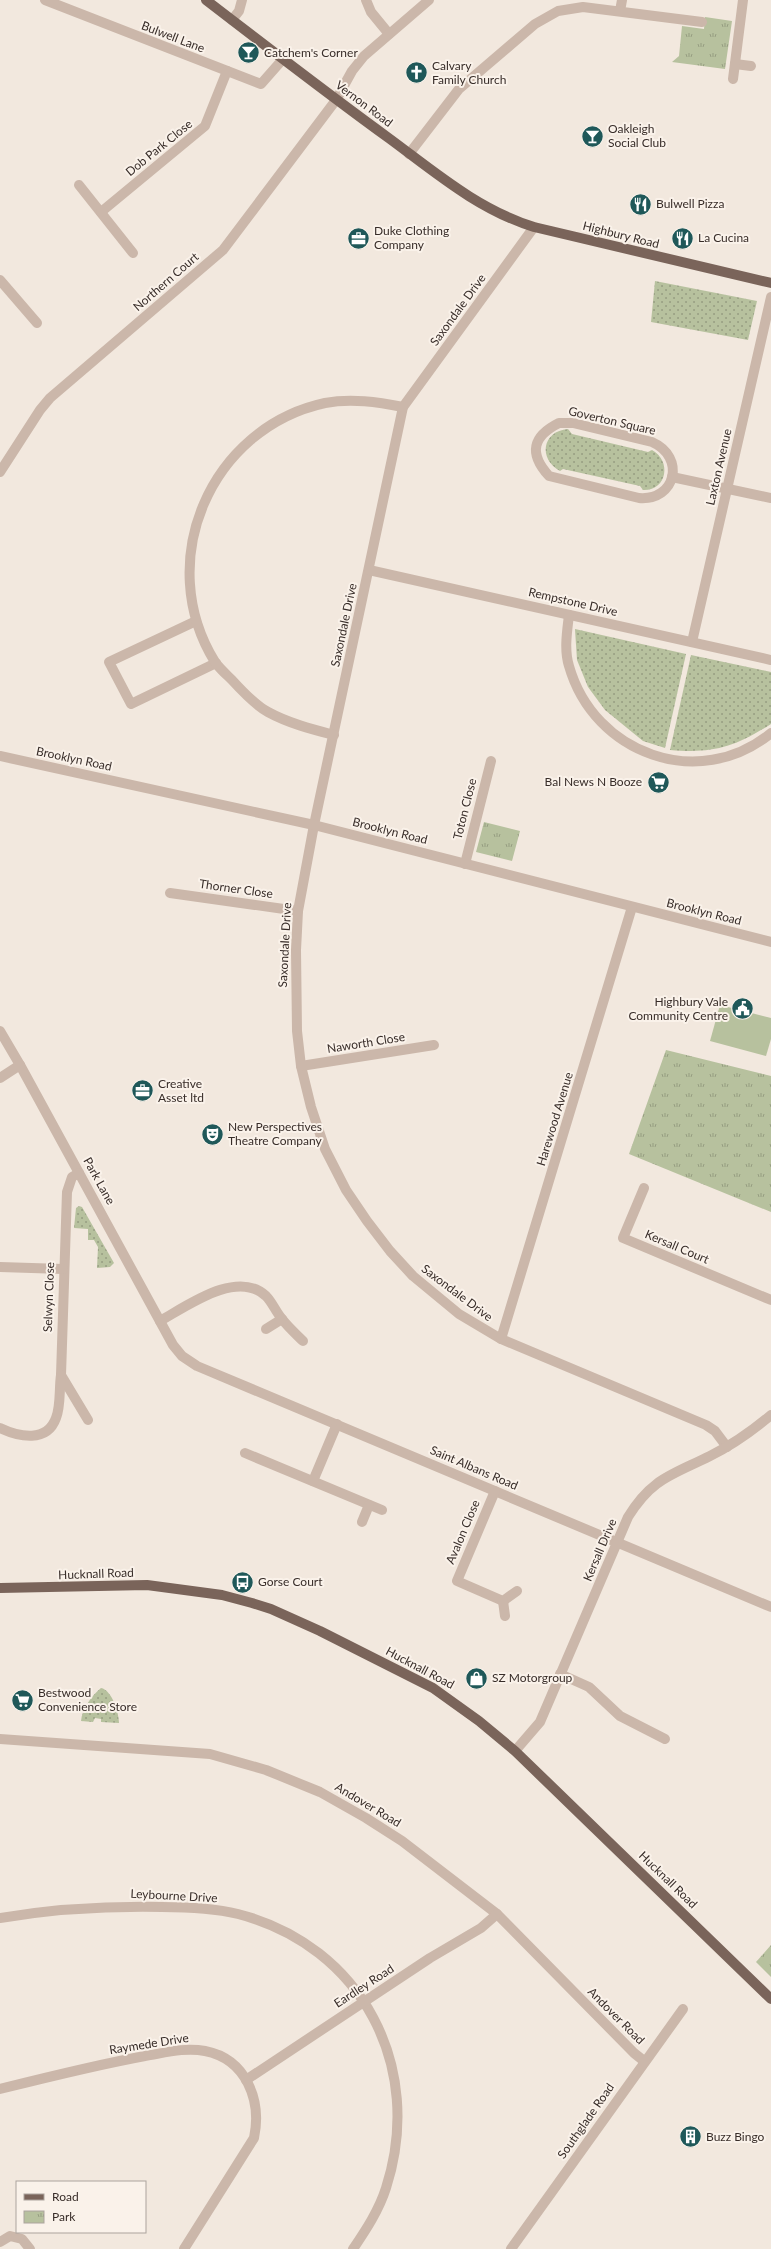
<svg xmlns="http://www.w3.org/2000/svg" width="771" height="2249" font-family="Lato,sans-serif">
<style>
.grass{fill:url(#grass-dots)}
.park{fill:url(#park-tufts)}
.pitch{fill:#b7c19e}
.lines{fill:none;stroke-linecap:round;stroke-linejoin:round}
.minor{stroke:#cbb7aa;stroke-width:10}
.major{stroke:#7a645a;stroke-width:10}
.labels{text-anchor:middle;stroke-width:4;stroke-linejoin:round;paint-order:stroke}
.street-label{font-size:12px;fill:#382d29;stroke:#faf2ea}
.poi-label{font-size:12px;fill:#382d29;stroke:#faf2ea;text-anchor:start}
</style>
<defs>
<pattern id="grass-dots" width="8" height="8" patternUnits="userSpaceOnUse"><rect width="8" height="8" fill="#b7c19e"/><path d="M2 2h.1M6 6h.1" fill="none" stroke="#969d81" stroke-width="1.8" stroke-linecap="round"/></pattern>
<pattern id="park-tufts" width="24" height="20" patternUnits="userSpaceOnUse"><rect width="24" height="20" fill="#b7c19e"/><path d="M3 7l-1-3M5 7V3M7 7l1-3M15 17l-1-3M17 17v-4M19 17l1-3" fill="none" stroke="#969d81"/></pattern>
</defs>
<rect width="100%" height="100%" fill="#f2e8de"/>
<!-- grass -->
<g class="grass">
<polygon points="655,281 757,301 748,340 651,322"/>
<path d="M568 429 572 434 648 452 652 450C672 461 667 491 643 490L640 486 563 469 560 471C538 459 542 431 568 429Z"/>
<polygon points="575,629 686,654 665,748 643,741 605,710 588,687 577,660"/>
<path d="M691 655 771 672V724C735 747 713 754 670 750Z"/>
<polygon points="79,1206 82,1207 114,1263 110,1267 97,1268 98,1247 94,1240 88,1240 88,1229 74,1228 76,1208"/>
<path d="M101 1688C112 1690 119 1713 119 1723L101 1722V1719L95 1718 93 1722 81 1721C82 1709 92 1695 101 1688Z"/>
</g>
<!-- park -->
<g class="park">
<polygon points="705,17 732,21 725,69 672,62 679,56 682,26 704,29"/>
<polygon points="484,822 520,831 512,861 476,852"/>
<polygon points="666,1050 771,1076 771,1212 629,1154"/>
<polygon points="771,1945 771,1977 756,1962"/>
</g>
<!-- pitch -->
<polygon class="pitch" points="720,1005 771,1018 771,1039 766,1056 710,1041"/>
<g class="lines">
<!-- minor -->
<g class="minor">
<polyline points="45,0 261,84 283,59"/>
<polyline points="366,0 371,12 389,34"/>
<polyline points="620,11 622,0"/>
<polyline points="232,20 239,11 242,0"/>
<polyline points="735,64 751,66"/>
<polyline points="733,79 743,0"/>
<polyline points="409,154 459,89 535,24 558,11 583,7 702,22"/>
<polyline points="79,185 133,253"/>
<polyline points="101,212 205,126 227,71"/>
<polyline points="534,227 403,407 314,825 298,911 296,950 297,1031 301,1066 311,1107 325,1149 346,1190 367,1221 390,1251 413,1276 459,1314 501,1339 706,1425 715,1431 727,1447"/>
<polyline points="0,280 37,323"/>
<path d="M559 423H573L652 442C686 457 676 501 639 498L549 476C528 453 533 436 559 423Z"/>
<polyline points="0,472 40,410 50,398 223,250 336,100 352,71 364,56 429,0"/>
<polyline points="672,477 771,498"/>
<polyline points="369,570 771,660"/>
<path d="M569 615C567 632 564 650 569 666 594 754 699 792 771 733"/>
<polyline points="196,621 109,662 131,704 216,663"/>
<polyline points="692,642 771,297"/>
<path d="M334 735C311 729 288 723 268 712 255 705 242 691 232 680 227 675 220 669 215 662 153 562 210 428 325 403 351 398 378 402 403 407"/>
<polyline points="0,756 314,825 771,942"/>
<polyline points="465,864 491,761"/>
<polyline points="170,893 298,911"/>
<polyline points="0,1031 20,1065 173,1345 182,1356 197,1366 771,1607"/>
<polyline points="301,1066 434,1045"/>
<polyline points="0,1078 20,1065"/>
<polyline points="79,1173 72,1177 67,1192 61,1375 88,1420"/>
<polyline points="644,1188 623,1238 771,1300"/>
<polyline points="0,1267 63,1269"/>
<path d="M160 1321C187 1306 237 1269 266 1296 272 1302 276 1312 282 1319 288 1327 296 1334 303 1341"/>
<polyline points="266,1329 282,1319"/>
<polyline points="501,1339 632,907"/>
<path d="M0 1428C19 1437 47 1443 56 1418 61 1406 59 1388 61 1375"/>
<polyline points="245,1453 382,1510"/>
<polyline points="313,1481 337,1424"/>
<polyline points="495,1491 457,1581 503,1601 517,1591"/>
<polyline points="362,1522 369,1505"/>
<polyline points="503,1601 505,1616"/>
<polyline points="560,1674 589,1687 620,1716 665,1739"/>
<polyline points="0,1739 210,1754 266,1770 320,1792 366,1818 402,1841 497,1914 634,2053 644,2061"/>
<path d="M515 1751 540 1722 628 1517C652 1478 672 1475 710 1456 732 1445 752 1431 771 1415"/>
<path d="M0 1918C54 1909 108 1906 162 1907 187 1907 213 1908 238 1914 362 1946 425 2067 386 2188 379 2210 366 2230 353 2249"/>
<polyline points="246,2080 430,1958 481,1928 497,1914"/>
<path d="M0 2089C48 2077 96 2065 145 2056 164 2053 185 2047 205 2051 246 2059 262 2100 254 2138L184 2249"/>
<polyline points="0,2242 10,2236 22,2239 30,2249"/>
<polyline points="511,2249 683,2009"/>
</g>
<!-- major -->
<g class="major">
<path d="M206 0C267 47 328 94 390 139 436 173 479 210 534 227L771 283"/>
<polyline points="0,1588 147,1585 222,1595 252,1603 271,1609 320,1631 433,1688 479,1721 515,1751 771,1999"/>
</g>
</g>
<!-- icons -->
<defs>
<symbol id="bar-disc" viewBox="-11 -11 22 22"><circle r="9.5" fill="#1f5859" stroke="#faf2ea"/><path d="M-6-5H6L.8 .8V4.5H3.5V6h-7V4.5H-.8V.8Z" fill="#fff"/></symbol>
<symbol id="church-disc" viewBox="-11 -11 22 22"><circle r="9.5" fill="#1f5859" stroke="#faf2ea"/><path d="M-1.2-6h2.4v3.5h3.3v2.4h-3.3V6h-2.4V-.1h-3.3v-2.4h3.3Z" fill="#fff"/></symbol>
<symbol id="restaurant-disc" viewBox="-11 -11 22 22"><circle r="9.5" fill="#1f5859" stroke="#faf2ea"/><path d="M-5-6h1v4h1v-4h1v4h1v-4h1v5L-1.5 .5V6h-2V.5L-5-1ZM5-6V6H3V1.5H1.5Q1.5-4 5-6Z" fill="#fff"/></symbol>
<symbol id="office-disc" viewBox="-11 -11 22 22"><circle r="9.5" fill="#1f5859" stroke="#faf2ea"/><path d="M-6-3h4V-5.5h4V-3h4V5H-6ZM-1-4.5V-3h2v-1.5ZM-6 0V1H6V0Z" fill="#fff"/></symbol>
<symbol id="supermarket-disc" viewBox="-11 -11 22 22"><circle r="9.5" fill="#1f5859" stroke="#faf2ea"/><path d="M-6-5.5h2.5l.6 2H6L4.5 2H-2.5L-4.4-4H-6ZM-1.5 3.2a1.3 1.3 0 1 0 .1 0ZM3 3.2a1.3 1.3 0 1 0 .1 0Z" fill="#fff"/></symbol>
<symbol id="civic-disc" viewBox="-11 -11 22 22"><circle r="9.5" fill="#1f5859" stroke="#faf2ea"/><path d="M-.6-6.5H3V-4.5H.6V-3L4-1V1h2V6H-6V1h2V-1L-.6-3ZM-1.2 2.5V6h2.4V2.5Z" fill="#fff"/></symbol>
<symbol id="theatre-disc" viewBox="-11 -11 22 22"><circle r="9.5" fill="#1f5859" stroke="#faf2ea"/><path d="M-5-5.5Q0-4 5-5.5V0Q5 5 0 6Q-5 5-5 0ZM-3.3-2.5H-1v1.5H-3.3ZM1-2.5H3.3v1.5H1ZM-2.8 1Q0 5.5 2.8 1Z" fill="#fff"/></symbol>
<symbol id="bus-disc" viewBox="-11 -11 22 22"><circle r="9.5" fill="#1f5859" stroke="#faf2ea"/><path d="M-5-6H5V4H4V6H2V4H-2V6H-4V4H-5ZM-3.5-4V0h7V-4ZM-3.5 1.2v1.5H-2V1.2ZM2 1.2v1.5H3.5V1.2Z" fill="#fff"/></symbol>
<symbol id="shop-disc" viewBox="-11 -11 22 22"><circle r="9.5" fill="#1f5859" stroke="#faf2ea"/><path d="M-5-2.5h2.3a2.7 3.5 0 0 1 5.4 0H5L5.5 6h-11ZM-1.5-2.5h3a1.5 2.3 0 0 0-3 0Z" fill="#fff"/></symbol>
<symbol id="building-disc" viewBox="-11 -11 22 22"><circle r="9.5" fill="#1f5859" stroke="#faf2ea"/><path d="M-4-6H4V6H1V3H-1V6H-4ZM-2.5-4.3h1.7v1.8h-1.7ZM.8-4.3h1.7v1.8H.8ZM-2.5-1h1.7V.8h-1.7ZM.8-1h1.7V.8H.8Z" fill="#fff"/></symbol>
</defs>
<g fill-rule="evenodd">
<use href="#bar-disc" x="236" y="40" width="25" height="25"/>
<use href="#church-disc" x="404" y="60" width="25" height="25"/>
<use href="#bar-disc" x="580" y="124" width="25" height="25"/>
<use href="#restaurant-disc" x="628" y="192" width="25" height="25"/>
<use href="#office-disc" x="346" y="226" width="25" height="25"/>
<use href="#restaurant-disc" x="670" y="226" width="25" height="25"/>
<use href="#supermarket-disc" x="646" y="770" width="25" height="25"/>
<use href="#civic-disc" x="730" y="996" width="25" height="25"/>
<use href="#office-disc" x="130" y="1078" width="25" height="25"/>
<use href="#theatre-disc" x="200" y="1122" width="25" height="25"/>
<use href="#bus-disc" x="230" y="1570" width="25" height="25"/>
<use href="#shop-disc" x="464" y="1666" width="25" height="25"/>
<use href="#supermarket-disc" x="10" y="1688" width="25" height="25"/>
<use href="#building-disc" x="678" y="2124" width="25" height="25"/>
</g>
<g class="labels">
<!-- street labels -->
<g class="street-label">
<text transform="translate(173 37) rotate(21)" y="4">Bulwell Lane</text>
<text transform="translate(364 104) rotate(37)" y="4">Vernon Road</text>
<text transform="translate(159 148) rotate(-39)" y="4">Dob Park Close</text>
<text transform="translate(621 235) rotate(14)" y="4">Highbury Road</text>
<text transform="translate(166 282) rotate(-41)" y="4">Northern Court</text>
<text transform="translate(458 310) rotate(-54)" y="4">Saxondale Drive</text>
<text transform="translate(612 421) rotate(13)" y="4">Goverton Square</text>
<text transform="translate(719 467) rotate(-77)" y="4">Laxton Avenue</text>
<text transform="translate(573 602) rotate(13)" y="4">Rempstone Drive</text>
<text transform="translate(344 625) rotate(-78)" y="4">Saxondale Drive</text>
<text transform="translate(74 759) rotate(12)" y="4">Brooklyn Road</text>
<text transform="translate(465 809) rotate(-76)" y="4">Toton Close</text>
<text transform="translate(390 831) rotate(14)" y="4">Brooklyn Road</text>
<text transform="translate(236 889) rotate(8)" y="4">Thorner Close</text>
<text transform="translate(704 912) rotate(14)" y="4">Brooklyn Road</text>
<text transform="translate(285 945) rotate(-87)" y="4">Saxondale Drive</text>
<text transform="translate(366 1043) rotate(-9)" y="4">Naworth Close</text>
<text transform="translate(555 1119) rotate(-73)" y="4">Harewood Avenue</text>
<text transform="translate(99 1181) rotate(61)" y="4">Park Lane</text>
<text transform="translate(677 1247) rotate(23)" y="4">Kersall Court</text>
<text transform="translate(457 1293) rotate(37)" y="4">Saxondale Drive</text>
<text transform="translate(49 1297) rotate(-88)" y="4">Selwyn Close</text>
<text transform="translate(474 1468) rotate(23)" y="4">Saint Albans Road</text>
<text transform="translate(463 1532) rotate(-67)" y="4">Avalon Close</text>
<text transform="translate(600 1550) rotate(-67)" y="4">Kersall Drive</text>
<text transform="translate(96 1574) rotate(-2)" y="4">Hucknall Road</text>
<text transform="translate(420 1668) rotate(28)" y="4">Hucknall Road</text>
<text transform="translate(368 1805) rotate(31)" y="4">Andover Road</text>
<text transform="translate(668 1880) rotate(44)" y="4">Hucknall Road</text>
<text transform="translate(174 1896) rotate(3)" y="4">Leybourne Drive</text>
<text transform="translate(364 1986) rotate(-33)" y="4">Eardley Road</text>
<text transform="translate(616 2016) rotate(45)" y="4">Andover Road</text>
<text transform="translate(149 2044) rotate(-9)" y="4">Raymede Drive</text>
<text transform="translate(586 2121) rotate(-55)" y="4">Southglade Road</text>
</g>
<!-- poi labels -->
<g class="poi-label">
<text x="264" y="57">Catchem's Corner</text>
<text x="432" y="70">Calvary<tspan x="432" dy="14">Family Church</tspan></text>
<text x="608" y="133">Oakleigh<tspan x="608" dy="14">Social Club</tspan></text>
<text x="656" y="208">Bulwell Pizza</text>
<text x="374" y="235">Duke Clothing<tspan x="374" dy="14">Company</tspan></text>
<text x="698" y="242">La Cucina</text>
<text x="642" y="786" text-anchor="end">Bal News N Booze</text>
<text x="728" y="1006" text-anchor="end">Highbury Vale<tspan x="728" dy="14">Community Centre</tspan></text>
<text x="158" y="1088">Creative<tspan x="158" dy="14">Asset ltd</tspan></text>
<text x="228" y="1131">New Perspectives<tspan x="228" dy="14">Theatre Company</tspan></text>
<text x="258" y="1586">Gorse Court</text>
<text x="492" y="1682">SZ Motorgroup</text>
<text x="38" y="1697">Bestwood<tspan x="38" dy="14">Convenience Store</tspan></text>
<text x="706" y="2141">Buzz Bingo</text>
</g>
</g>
<!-- legend -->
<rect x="16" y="2181" width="130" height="52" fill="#faf2ea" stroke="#aca39d"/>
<rect x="24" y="2194" width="20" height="6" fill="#7a645a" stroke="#aca39d"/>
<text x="52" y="2201" font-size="12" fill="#382d29">Road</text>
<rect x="24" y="2211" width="20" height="12" fill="url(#park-tufts)" stroke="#aca39d"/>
<text x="52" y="2221" font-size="12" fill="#382d29">Park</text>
</svg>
